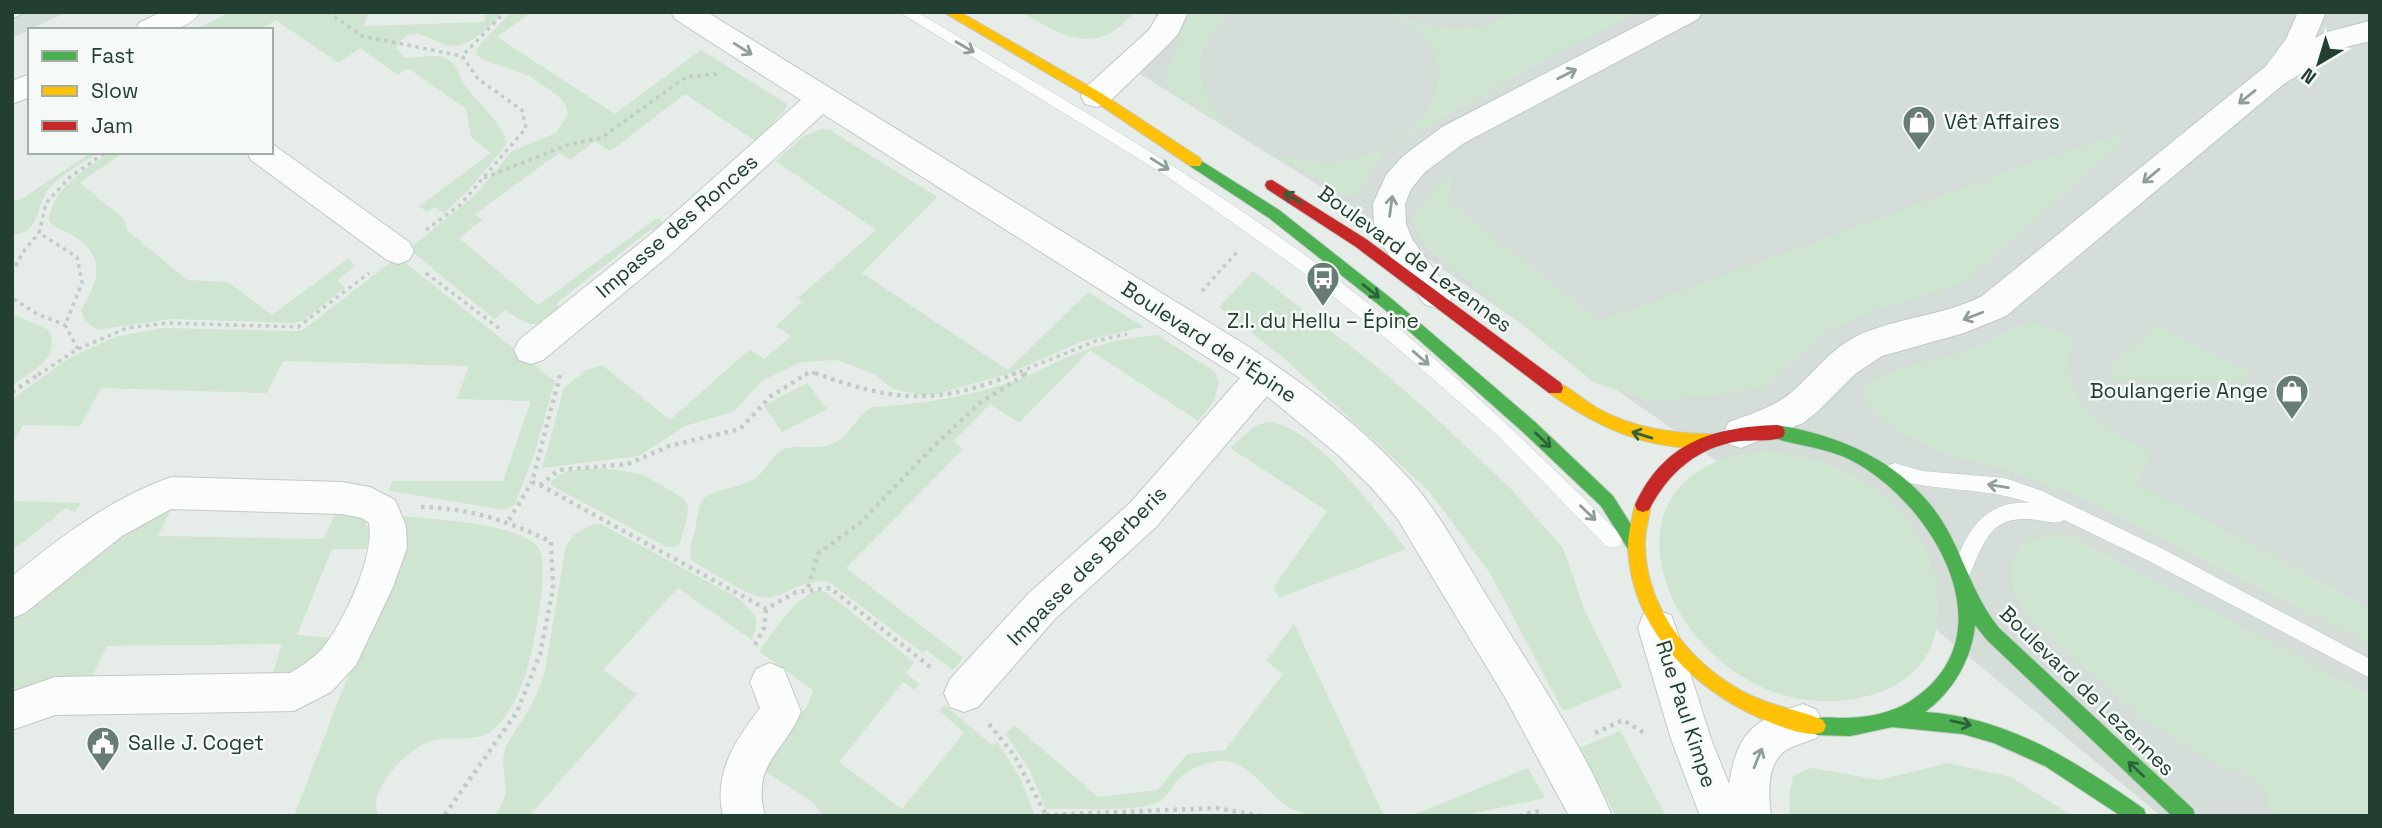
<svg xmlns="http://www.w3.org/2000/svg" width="2382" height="828" font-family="'Space Grotesk',sans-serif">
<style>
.built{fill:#d4ddd7}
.green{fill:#cfe4d1}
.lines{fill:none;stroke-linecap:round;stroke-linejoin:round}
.lane-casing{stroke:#c3c9c5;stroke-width:1}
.street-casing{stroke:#c3c9c5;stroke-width:2}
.fast-casing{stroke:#c2cac6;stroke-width:2}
.slow-casing{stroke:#c2cac6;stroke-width:2}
.jam-casing{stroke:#c2cac6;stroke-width:2}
.path-far1{stroke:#c2cbc6;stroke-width:3.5;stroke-dasharray:3.5 4.5;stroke-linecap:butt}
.path{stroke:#c2cbc6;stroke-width:4.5;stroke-dasharray:3.5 5;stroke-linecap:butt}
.lane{fill:#fbfcfc;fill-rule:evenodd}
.street{fill:#fbfcfc;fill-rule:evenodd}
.fast{fill:#4caf50;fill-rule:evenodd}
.slow{fill:#ffc107;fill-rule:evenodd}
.jam{fill:#c62828;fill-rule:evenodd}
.rail-casing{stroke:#c8ccca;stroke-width:7}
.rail{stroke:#f5faf6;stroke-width:4.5;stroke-dasharray:14;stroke-linecap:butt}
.oneway{stroke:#8f9e97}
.oneway2{stroke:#2f613b}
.labels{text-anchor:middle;stroke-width:5;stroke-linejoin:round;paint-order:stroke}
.poi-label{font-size:21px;fill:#233f32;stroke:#f5faf6;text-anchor:start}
.street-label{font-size:21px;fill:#233f32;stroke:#f5faf6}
</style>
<rect width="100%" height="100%" fill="#e6ece8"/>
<!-- built -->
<g class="built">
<polygon points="12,12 67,12 12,38"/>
<polygon points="1154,12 2370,12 2370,816 2161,816 1845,554 1664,423 1349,204 1116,59 1158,21"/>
</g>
<!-- green -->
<g class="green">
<path d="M231 12H368L364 26 484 22 487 12H503C492 26 472 45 453 46 433 47 414 16 396 48L405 58C420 59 434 52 449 60 457 64 458 75 463 83 473 99 508 127 506 145 486 169 468 193 444 213L435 207 427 212 419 206 491 153 471 137 466 109 408 68 398 75 360 48 339 63 276 20 259 30H194Z"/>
<path d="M511 12H531L497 37 615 114 701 50 787 104 785 111 774 121 779 125 758 143 685 94 610 151 595 141 570 160 559 153 475 214 482 220 459 238 538 305 654 220 659 219 669 227 664 231 650 230 558 302V317C533 328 528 326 506 310L494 319 409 249 475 195 512 151 556 133 568 114 565 104 559 97 530 76 481 59 476 53 479 46Z"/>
<path d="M1021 12H1134C1097 58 1064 36 1021 12Z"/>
<path d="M1189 12H1231C1190 49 1195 82 1224 124L1171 92 1165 80Z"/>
<path d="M1385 12H1394L1420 24 1455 29 1485 26 1516 12H1636L1554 55 1384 151 1359 191 1349 197 1273 153C1297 159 1322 165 1347 160 1389 152 1439 120 1438 73 1437 61 1435 47 1426 38 1415 27 1399 20 1385 12Z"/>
<polygon points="821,129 830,130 937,197 862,273 1008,370 1088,292 1144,327 1083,341 1011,373 936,394 920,395 893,389 874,374 837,360 801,362 762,381 733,412 685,426 639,456 542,468 564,388 585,371 602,365 670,420 750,349 764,359 791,336 776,326 802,302 798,298 876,230 776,161 804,136"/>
<polygon points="2124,133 2122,141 1963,283 1865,314 1825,332 1766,386 1732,394 1651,401 1595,383 1427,248 1411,218 1452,173 1450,203 1599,321 2016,168"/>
<path d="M92 152H99C83 163 63 173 50 187 35 203 41 235 12 234V202L23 198Z"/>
<path d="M111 152H124L80 183 124 219 128 231 187 280 228 282 272 315 348 259 355 266 337 281 345 288 304 320 294 323 170 319 97 330 85 321 81 309C101 279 105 255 72 235 63 230 55 229 49 220 53 188 85 169 111 152Z"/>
<polygon points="398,257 555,381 535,452 515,504 505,510 389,491 392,481 503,481 531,401 457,399 469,366 283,361 267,393 101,388 80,426 23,425 12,444 12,399 68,359 115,337 161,328 301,331"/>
<polygon points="1253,271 1381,370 1439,421 1510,488 1563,548 1584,609 1622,687 1563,711 1490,573 1428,490 1285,359 1219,307"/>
<path d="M12 314 49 330C61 359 31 371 12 386Z"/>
<path d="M2025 322H2034L2073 337C2056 403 2099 425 2151 453L2137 484 2370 608V645L2084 499 2003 469 1944 454 1902 433 1866 406 1863 389C1898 363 1921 365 1960 353 1982 346 2004 332 2025 322Z"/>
<path d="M2155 325 2252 373 2248 382H2112L2111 366C2125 350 2145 343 2155 325Z"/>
<path d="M1157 335 1214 371 1219 382 1214 401 1198 421 1090 350 1019 423 990 404 954 441 963 449 846 568 963 658 953 670 926 650 923 653 829 582C803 577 781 601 761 597 745 594 708 570 692 561 688 551 692 541 695 530 697 521 698 507 703 499 710 490 744 487 757 477 768 468 773 452 787 448 802 444 818 451 834 443 851 435 856 415 873 407 922 404 967 397 1015 381 1040 372 1063 357 1089 349 1111 341 1133 337 1157 335Z"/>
<polygon points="807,383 827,409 782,432 764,406"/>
<path d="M1268 422C1315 425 1377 513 1406 549L1279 598 1274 587 1327 511 1230 448 1255 426Z"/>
<path d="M1769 451C1813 455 1850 468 1885 497 1953 553 1968 673 1864 697 1688 739 1557 465 1769 451Z"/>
<path d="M611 469 644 475 684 499 688 507 687 517 680 543 675 547H667L552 486 551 482C563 466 593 469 611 469Z"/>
<polygon points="12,501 81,503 75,512 66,508 12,551"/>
<path d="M172 507 158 536 324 539 337 510 363 518 370 532 366 549H332L297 635 332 638C312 665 303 670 271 679L282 644 107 646 90 681 12 695V620L136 519Z"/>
<path d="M404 516C434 519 519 524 538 547 552 565 531 665 521 687 515 702 506 717 495 728 480 744 453 735 434 740 412 745 380 778 376 800 376 804 377 811 378 816H294L405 528Z"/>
<path d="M593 524H601L740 599C755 616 761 618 752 640L678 588 603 670 637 694 529 816H496L506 793 503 759 507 744 530 708 544 676 566 546 575 534Z"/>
<polygon points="2047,534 2071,536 2370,695 2370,816 2278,816 2265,804 2270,797 2239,768 2233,773 2143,719 2026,615 2012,587 2010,564 2022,544"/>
<path d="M815 591 826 592 914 662 906 673 919 684 915 690 903 682 839 762 902 809 964 733 939 710 945 705 993 746 997 741 1019 776 1034 813 1030 816H823L814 803 766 772V756L807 707 813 690 759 651C775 631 791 602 815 591Z"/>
<path d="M1294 624 1384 816C1353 816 1311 823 1284 804 1264 790 1251 763 1224 761 1209 760 1189 769 1179 778 1171 786 1169 797 1158 802 1134 813 1074 808 1046 809L1030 771 1006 734 1014 725 1098 797 1158 790 1187 754 1225 750 1283 674 1266 661Z"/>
<polygon points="1620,731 1666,816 1616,816 1579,748"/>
<polygon points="1948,763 2011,777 2072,816 1790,816 1789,797 1793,776 1811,768 1879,780"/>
<polygon points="1528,768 1545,798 1460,816 1411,816"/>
</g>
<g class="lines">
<defs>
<g id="lane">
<path d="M899 12H917C1052 93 1189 170 1316 263 1425 344 1523 438 1620 534L1622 540 1620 546 1613 548 1606 546 1497 435 1394 345 1304 273 1165 175Z"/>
<path d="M1895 463 1922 471 2005 478 2042 491 2163 549 2370 659V678L2149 561 2064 520C2056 525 2048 521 2038 520 1991 514 1986 538 1970 574L1963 577 1956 574 1954 568C1967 530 1985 500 2030 503 1984 486 1935 493 1889 477L1886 471 1889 465Z"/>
</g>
<g id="street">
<path d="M161 12H200C187 34 157 30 135 30L139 23Z"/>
<path d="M671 12H707L1249 347C1302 383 1354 420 1398 467 1436 505 1460 553 1488 598 1531 669 1580 739 1612 816H1569L1506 699 1397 518 1371 487 1337 454 1267 396 1156 527 1055 619 978 707 964 712 950 707 944 693 950 679 1029 593 1130 503 1240 378 823 114 672 253 543 360 531 364 519 360 514 350 519 340 650 235 801 100 675 19Z"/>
<polygon points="1160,12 1188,12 1178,34 1169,44 1107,104 1096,107 1085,104 1081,96 1085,88 1149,30"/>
<polygon points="1664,12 1702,12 1698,19 1464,143 1425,172 1411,189 1405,204 1406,224 1412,239 1453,295 1448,304 1436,308 1424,304 1382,245 1374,224 1373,204 1386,175 1403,156 1442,127"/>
<path d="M2298 12H2326L2315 38 2327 32 2370 21V41L2346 47 2285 83 2006 316 1964 333 1882 356 1855 374 1817 412 1803 423 1741 448 1729 444 1723 433 1729 422C1751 414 1774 407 1792 392 1813 374 1829 351 1853 338 1894 317 1942 317 1982 296L2266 66 2286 39Z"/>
<polygon points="30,74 30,97 12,104 12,81"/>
<polygon points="271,143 409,242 414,251 409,260 398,264 387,260 251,160 247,152 271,152"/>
<path d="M171 477 342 482 370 487 395 500 406 526 407 548 393 587 356 665 331 692 294 711 55 715 12 730V692L55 677 290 673C302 666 312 659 321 650 343 624 375 557 369 523L362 518 342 514 171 509 122 536 25 613 12 618V576C62 536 110 499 171 477Z"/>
<path d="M1657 610 1671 615 1676 628 1711 739 1729 784C1738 730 1754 720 1803 704L1817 710 1823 724 1817 738C1808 741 1798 744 1790 748 1766 759 1768 794 1771 816H1700L1671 739 1638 628 1643 615Z"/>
<path d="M770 663 784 669 801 712C783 754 751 764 765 816H723C713 773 735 741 760 708L750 682 756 669Z"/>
</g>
<g id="fast">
<polygon points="1195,157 1279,210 1393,300 1535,422 1613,496 1642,542 1644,547 1642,552 1636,555 1630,552 1601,506 1523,432 1383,308 1269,218 1190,166 1188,162 1190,158"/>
<path d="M1777 425C1846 436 1915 468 1949 533 1967 567 1975 598 1999 628L2193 809 2195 816H2172L1987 640 1975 625C1972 658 1953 692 1925 712 2008 717 2078 763 2144 809L2146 816H2121L2045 766 1994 743 1963 734 1892 727 1850 736 1817 735 1811 732 1808 726 1811 720C1820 716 1832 718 1842 718 1865 718 1889 714 1909 702 2011 638 1936 509 1858 464 1830 447 1800 447 1771 437L1769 432 1771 427Z"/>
</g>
<g id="slow">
<polygon points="943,12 960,12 1101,93 1200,158 1202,162 1200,166 1190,166 1091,99"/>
<path d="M1555 381C1570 387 1583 400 1597 408 1633 428 1670 433 1710 434L1716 436 1718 441 1716 446C1704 450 1690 448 1678 447 1629 442 1589 421 1549 393L1547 388 1549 383Z"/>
<path d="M1643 498 1649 500 1651 505C1649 518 1644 534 1645 547 1647 612 1695 669 1752 696 1775 707 1800 710 1823 720L1826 726 1823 732C1807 739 1778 725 1762 719 1692 688 1631 628 1628 547 1628 534 1632 518 1635 505L1637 500Z"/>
</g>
<g id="jam">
<polygon points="1272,180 1366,239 1561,383 1563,388 1561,393 1549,393 1356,247 1267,189 1265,185 1267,181"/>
<path d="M1777 425 1783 427 1785 432 1783 437C1770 442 1753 440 1740 441 1697 447 1668 473 1649 510L1643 512 1637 510 1635 505C1663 443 1712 427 1777 425Z"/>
</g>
</defs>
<!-- lane casing -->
<use href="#lane" class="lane-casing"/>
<!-- street casing -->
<use href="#street" class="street-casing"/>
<!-- fast casing -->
<use href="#fast" class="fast-casing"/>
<!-- slow casing -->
<use href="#slow" class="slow-casing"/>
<!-- jam casing -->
<use href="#jam" class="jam-casing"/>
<!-- path-far1 -->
<g class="path-far1">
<polyline points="328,12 362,36 462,56"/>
<polyline points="484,178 570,144 601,138 686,77 714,74 718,76"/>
<polyline points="426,230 460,205 526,128 522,110 478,79 462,56 505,12"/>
<polyline points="12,273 23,252 39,233"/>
<polyline points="426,273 500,329"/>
<polyline points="12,291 14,299 37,314 65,325"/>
<polyline points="1202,291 1238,251"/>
<polyline points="78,349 65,325 82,283 77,257 39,233 46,203 70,177 106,152"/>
<polyline points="38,375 78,349 127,328 167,323 298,327 369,273"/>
<polyline points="805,375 811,372 820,375"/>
<polyline points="1012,375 1096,341 1127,334"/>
<polyline points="1024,375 1027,373"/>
</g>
<!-- path -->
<g class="path">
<path d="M815 373C895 402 936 406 1016 373"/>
<polyline points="560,375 532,482 540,485 559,470 628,464 669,446 740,429 771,396 808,373"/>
<polyline points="12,392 41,373"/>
<polyline points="540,485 766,609 796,592 830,588 933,669"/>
<path d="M421 507C469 508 509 521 551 542L553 589 540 654 517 712 444 816"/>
<polyline points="509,520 532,482"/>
<polyline points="808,587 818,554 861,522 933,447 980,403 1027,373"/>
<polyline points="755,645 764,628 766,609"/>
<polyline points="989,724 1014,755 1046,815"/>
<polyline points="1595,733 1623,720 1646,734"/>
<polyline points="1046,815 1216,808 1261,816"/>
<polyline points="1519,816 1542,810"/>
</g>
<!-- lane -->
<use href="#lane" class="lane"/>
<!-- street -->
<use href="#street" class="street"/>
<!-- fast -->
<use href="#fast" class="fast"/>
<!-- slow -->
<use href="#slow" class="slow"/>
<!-- jam -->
<use href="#jam" class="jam"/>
<defs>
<polyline id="rail" points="12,16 20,12"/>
</defs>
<!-- rail casing -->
<use href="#rail" class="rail-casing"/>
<!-- rail -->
<use href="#rail" class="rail"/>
</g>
<!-- one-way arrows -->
<defs><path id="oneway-shaft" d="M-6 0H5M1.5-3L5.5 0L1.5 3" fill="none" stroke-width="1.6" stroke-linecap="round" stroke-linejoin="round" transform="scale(1.75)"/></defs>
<g class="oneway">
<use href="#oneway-shaft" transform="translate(965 47) rotate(30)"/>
<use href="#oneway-shaft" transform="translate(743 49) rotate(32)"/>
<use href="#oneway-shaft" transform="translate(1567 74) rotate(-27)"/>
<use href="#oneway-shaft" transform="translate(2247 97) rotate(141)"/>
<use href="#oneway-shaft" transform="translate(1160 164) rotate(32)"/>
<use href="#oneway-shaft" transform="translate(2151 176) rotate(140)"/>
<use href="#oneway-shaft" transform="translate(1391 206) rotate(-82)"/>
<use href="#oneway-shaft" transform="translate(1973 316) rotate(159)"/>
<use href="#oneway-shaft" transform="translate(1421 358) rotate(41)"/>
<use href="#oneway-shaft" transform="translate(1998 486) rotate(-171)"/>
<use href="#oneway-shaft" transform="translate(1588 513) rotate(44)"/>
<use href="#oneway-shaft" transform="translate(1758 758) rotate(-68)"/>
</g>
<g class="oneway2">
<use href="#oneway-shaft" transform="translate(1293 198) rotate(-148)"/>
<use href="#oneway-shaft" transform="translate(1371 291) rotate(39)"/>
<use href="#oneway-shaft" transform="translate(1642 435) rotate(-163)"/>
<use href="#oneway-shaft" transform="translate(1543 440) rotate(43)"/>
<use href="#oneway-shaft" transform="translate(1961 723) rotate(13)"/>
<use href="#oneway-shaft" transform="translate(2136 769) rotate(-137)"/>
</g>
<!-- icons -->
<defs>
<symbol id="shop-pin" viewBox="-11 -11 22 30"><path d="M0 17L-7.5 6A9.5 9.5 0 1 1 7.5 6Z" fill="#677c72" stroke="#f5faf6"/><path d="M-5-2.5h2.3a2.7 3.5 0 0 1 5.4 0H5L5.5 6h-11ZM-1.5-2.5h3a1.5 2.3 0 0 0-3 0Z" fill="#fff"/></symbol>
<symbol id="bus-pin" viewBox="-11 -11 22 30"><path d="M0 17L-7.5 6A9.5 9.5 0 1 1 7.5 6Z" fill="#677c72" stroke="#f5faf6"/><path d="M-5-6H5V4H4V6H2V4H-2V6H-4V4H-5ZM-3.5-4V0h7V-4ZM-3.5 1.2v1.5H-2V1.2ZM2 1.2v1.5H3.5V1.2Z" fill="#fff"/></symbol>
<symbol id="civic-pin" viewBox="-11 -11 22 30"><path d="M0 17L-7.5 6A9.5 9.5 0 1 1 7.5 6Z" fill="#677c72" stroke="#f5faf6"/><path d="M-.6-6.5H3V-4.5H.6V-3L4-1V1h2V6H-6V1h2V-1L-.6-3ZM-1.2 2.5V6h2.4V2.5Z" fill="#fff"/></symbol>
</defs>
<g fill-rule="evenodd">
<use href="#shop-pin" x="1900" y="103" width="38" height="52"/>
<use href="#bus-pin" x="1304" y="259" width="38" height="52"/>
<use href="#shop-pin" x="2273" y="372" width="38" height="52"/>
<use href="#civic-pin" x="84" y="724" width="38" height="52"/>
</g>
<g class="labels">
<!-- poi labels -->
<g class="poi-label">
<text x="1944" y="129">Vêt Affaires</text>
<text x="1323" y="328" text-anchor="middle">Z.I. du Hellu – Épine</text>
<text x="2268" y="398" text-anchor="end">Boulangerie Ange</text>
<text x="128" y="750">Salle J. Coget</text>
</g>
<!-- street labels -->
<g class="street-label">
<text transform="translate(677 226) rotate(-41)" y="7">Impasse des Ronces</text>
<text transform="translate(1415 259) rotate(36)" y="7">Boulevard de Lezennes</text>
<text transform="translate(1209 342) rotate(33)" y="7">Boulevard de l'Épine</text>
<text transform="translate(1087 566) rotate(-45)" y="7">Impasse des Berberis</text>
<text transform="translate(2087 691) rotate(44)" y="7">Boulevard de Lezennes</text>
<text transform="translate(1686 714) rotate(72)" y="7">Rue Paul Kimpe</text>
</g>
</g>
<!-- border -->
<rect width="2382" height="828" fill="none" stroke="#233f32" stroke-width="28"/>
<!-- legend -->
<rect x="28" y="28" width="245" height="126" fill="#f5faf6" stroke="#a1afa8" stroke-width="2"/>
<rect x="42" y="51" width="35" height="10" fill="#4caf50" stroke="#a1afa8" stroke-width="2"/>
<text x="91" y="63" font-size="21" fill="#233f32">Fast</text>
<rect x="42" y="86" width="35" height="10" fill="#ffc107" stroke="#a1afa8" stroke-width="2"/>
<text x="91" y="98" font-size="21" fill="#233f32">Slow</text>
<rect x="42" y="121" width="35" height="10" fill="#c62828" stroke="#a1afa8" stroke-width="2"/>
<text x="91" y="133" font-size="21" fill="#233f32">Jam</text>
<!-- north arrow -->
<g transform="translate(2319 63) rotate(218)" stroke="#f5faf6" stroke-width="5" paint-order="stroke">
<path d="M0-5L12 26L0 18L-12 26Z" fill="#233f32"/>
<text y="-10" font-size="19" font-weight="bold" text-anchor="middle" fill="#233f32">N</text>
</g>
</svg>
